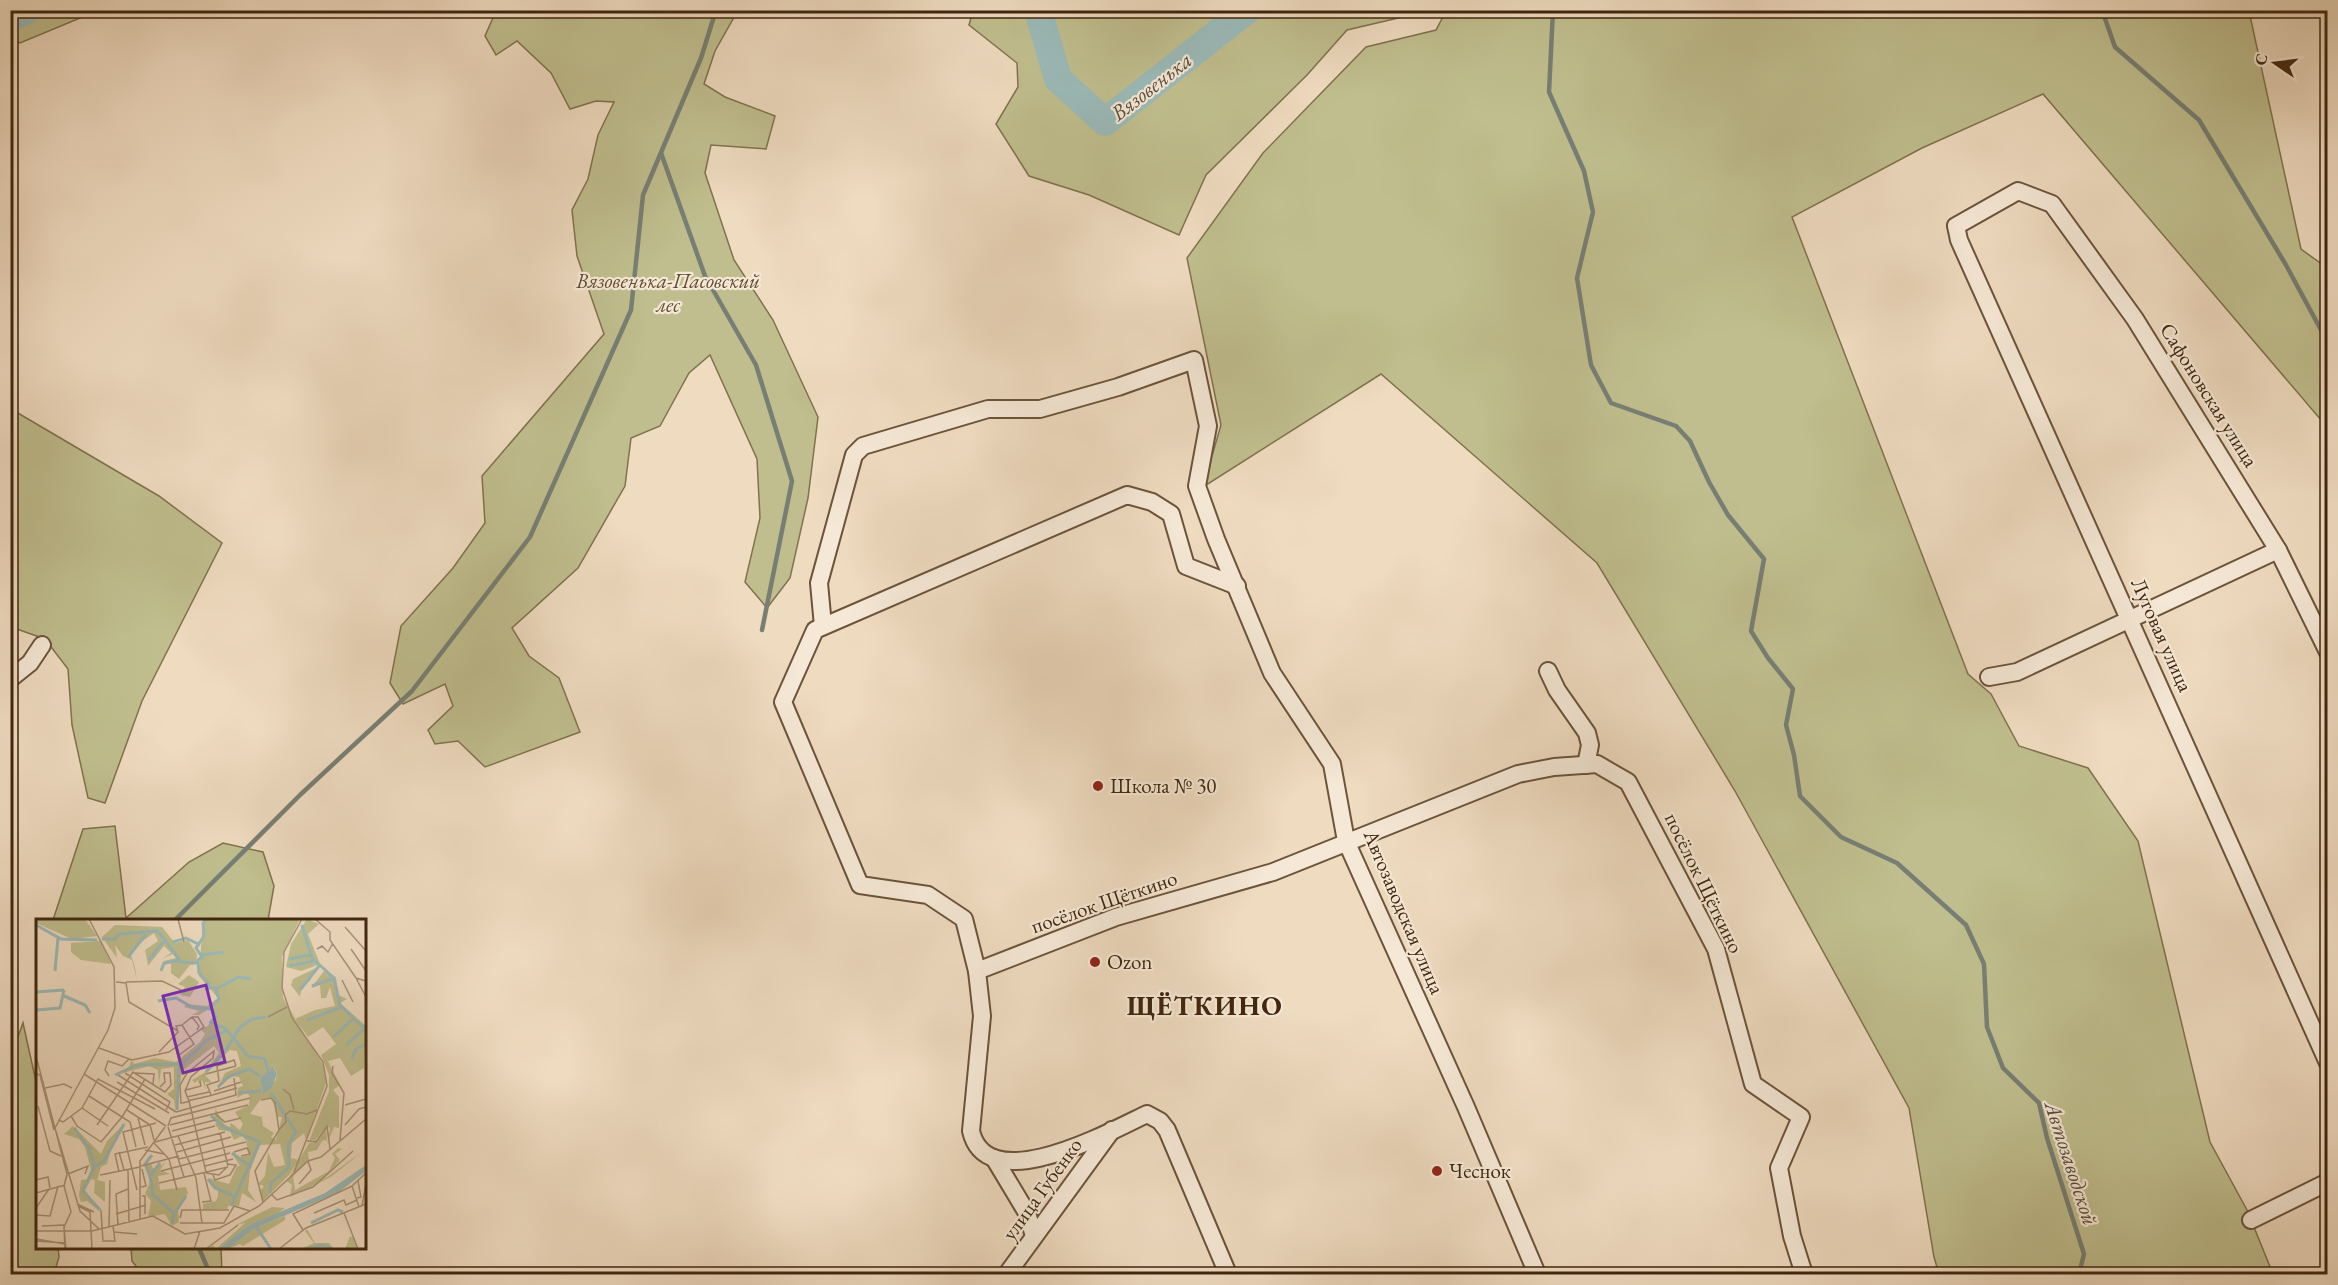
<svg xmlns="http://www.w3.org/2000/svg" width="2338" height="1285" font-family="'EB Garamond',serif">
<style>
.green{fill:#c0be8e;stroke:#80724e;stroke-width:1.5}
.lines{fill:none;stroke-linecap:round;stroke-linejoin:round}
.stream{stroke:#777f75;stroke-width:4.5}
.river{stroke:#9bbab9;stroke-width:28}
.street-casing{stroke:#6c533a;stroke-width:20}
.street{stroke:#f5e8d6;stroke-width:16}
.poi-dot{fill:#8f2418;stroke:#f5e8d6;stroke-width:2}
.labels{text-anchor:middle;stroke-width:4.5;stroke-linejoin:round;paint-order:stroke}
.park-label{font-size:21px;font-style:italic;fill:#604c2e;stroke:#f5e8d6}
.street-label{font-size:21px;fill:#40260e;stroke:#f5e8d6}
.poi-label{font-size:21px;fill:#40260e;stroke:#f5e8d6;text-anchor:start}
.water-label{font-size:22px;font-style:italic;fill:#574b39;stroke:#f5e8d6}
.district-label{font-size:27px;font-weight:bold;letter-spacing:1.5px;fill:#40260e;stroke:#f5e8d6}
.inset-river{fill:none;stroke:#9bbab9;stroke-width:3}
.inset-road{fill:none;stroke:#a99379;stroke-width:1.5}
.view{fill:#7b2cbf;fill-opacity:0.15;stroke:#7b2cbf;stroke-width:3}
.inset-edge{fill:none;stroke:#40260e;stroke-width:3}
</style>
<rect width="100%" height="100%" fill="#efdbc0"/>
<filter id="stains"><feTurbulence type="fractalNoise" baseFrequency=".00333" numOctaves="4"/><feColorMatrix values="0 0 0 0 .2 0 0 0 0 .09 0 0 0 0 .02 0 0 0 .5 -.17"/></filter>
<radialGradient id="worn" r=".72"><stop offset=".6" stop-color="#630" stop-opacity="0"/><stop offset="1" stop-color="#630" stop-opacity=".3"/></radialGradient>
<!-- green -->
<g class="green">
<polygon points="11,10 97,10 97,11 20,43 11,39"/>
<polygon points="496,11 745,11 737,12 715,51 704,84 725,97 775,116 766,149 711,145 705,173 734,260 773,320 818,417 808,498 790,578 767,608 745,582 760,518 757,459 710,355 689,373 660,426 631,438 625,486 578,568 512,628 529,656 559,678 580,732 485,767 458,741 435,744 428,730 453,706 445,684 403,704 390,683 401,626 453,568 485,523 482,476 604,334 577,256 572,210 588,179 598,135 614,102 596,101 570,109 551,73 517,41 496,55 485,36"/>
<polygon points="973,11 973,10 1419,11 1411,15 1347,30 1307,75 1206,175 1179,235 1089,195 1029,176 996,124 1018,87 1017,63 969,25"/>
<polygon points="1446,11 2249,11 2301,249 2327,268 2327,427 2043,94 1922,148 1792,217 1968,674 1991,694 2019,746 2088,768 2138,841 2210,1142 2247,1210 2273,1274 1939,1274 1934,1257 1909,1108 1735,791 1597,563 1381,374 1203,487 1221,425 1187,258 1263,153 1366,47 1436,30"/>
<polygon points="11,409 159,496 222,543 142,701 105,803 88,798 72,725 68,669 45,639 11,627"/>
<polygon points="115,826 126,918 189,862 223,843 263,852 274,886 268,920 53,920 83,829"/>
<polygon points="23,1023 37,1086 38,1248 58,1248 59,1257 54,1274 11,1274 10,1059"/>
<polygon points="131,1248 221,1248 222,1274 142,1274 132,1261"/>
</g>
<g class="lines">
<!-- stream -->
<g class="stream">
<polyline points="1553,10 1549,92 1584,171 1593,212 1577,278 1591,365 1611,403 1676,426 1690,441 1709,482 1728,515 1764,559 1751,631 1768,658 1793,689 1786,725 1794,755 1800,796 1841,837 1897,863 1966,925 1984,964 1987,1027 2003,1068 2039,1103 2047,1138 2084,1254 2079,1274"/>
<polyline points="2102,10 2115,47 2199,120 2286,265 2328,343"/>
<polyline points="661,153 705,276 756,365 792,481 762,630"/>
<polyline points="175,920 300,795 412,691 530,537 631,310 643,195 701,58 716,10"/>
<polyline points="199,1248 210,1274"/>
</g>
<!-- river -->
<g class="river">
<polyline points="1038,10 1058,79 1105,122 1247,10"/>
<polyline points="10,18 27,10"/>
</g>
<defs>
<g id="street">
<polyline points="823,626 819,583 854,455 863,446 988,409 1040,409 1118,387 1194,360 1208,426 1197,486 1216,539 1272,673 1332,764 1346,841 1466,1107 1537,1274"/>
<polyline points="2328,652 2278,550 2135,319 2052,204 2018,191 1956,226 1959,240 2328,1063"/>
<polyline points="1548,671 1557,690 1587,733 1590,745 1586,765"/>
<polyline points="1989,677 2017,672 2278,550"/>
<polyline points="10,679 30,663 42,645"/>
<polyline points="977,971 964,919 928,895 860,885 783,702 815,630 1127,495 1152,502 1171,514 1186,566 1237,586"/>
<polyline points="994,1158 1027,1213 1034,1236"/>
<polyline points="2251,1220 2328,1182"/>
<polyline points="1007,1274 1112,1130"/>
<path d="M1228 1274 1167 1130 1160 1121 1147 1114C1111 1131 987 1200 971 1131L982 1016 977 971 1116 917 1273 872 1518 774 1554 767 1597 764 1628 782 1716 949 1753 1084 1801 1117 1779 1168 1792 1236 1803 1271"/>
</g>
</defs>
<!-- street casing -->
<use href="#street" class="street-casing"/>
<!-- street -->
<use href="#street" class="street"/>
</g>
<!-- markers -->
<g class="poi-dot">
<circle cx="1098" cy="786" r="6"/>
<circle cx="1095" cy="962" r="6"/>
<circle cx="1437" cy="1171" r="6"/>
</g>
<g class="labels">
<!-- park labels -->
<g class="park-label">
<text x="668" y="288">Вязовенька-Пасовский<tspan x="668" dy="24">лес</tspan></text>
</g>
<!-- street labels -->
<g class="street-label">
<text transform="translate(2209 395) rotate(58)" y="7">Сафоновская улица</text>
<text transform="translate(2162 635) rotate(66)" y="7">Луговая улица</text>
<text transform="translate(1704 883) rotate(64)" y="7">посёлок Щёткино</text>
<text transform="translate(1104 902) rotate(-19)" y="7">посёлок Щёткино</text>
<text transform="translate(1404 912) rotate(67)" y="7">Автозаводская улица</text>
<text transform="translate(1042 1189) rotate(-54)" y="7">улица Губенко</text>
</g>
<!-- poi labels -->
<g class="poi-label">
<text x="1110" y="793">Школа № 30</text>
<text x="1107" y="969">Ozon</text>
<text x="1449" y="1178">Чеснок</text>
</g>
<!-- water labels -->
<g class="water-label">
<text transform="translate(1151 86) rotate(-38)" y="8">Вязовенька</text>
<text transform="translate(2072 1163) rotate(72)" y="8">Автозаводской</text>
</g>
<!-- district labels -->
<g class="district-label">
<text x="1205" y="1015">ЩЁТКИНО</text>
</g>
</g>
<!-- overview -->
<g transform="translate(36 919)">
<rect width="330" height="330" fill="#efdbc0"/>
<path d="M0 0H49L61 17 36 20 0 4ZM167 0H264L246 38 247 79 287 146 290 164 270 221 268 214 256 224 255 239 263 241 253 256 227 282 224 272 228 267 222 265 229 257 232 233 238 248 249 246 244 225 224 226 214 252 212 271 220 283 206 274 203 287 193 286 191 290 167 291V285L180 282 182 277V271L172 259 193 265 201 247H204L195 233 201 239 213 236 210 221 206 217 198 221 194 212 183 211 179 205 182 203 174 196 180 197 179 189 189 206 194 208 195 204 204 211 207 205 199 193 213 186 214 178 211 173 201 179 202 169 207 167 203 158 196 157 181 170 189 154 205 147 201 132 194 131 170 152V157L176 164 169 163 170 171 166 161 163 165 162 161 159 164 156 161 168 154 183 134 178 127 146 152 140 192 138 181 131 175 138 170V148L125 150 123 165 122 151 113 147 79 156 93 148 95 142 99 145 119 139 140 143 164 123 169 115 164 110 172 107 178 96 173 90 163 96H156L163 92 148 88 150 85 171 87 182 79 163 57ZM236 146 241 154 240 161 227 174 224 158 234 153ZM236 179 241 198H246L240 221 235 218 238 214 227 207 226 198 214 195 225 180ZM271 0 283 5 272 15 284 45 265 52 250 48 255 25ZM79 6 126 8 139 24 152 21 161 35 160 45 154 46 143 60 135 54V44L129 46 128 42 140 39 137 35 127 39 135 34 128 27 112 47 109 31 122 22 118 14 104 24 95 37 97 42 99 49 101 61 96 41 87 37 79 26 81 39 66 18ZM65 22 75 45 45 41 35 33V24ZM280 49 274 62 266 66 264 78 255 66 257 60ZM288 52 300 58 302 76 311 80 304 84 330 107 328 149 315 157 304 139 292 142 304 166 297 171 303 178V209L298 208 291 225 294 210 291 206 281 221 273 222 293 172V156L285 136 300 125 287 108 272 118 259 100 279 91 299 87 294 68 290 79H285L284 66 275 69ZM153 56 163 63 154 78 144 76 149 68 142 65ZM91 202 77 222 71 245 65 248 61 261 69 263V283L58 274 59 261 55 260 49 271 62 291 51 282 45 283 43 277 45 261 53 260 56 255 49 228 43 220 28 215 37 207 65 235 71 222ZM290 207 291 221 286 222 281 231 272 233 273 241 257 257 259 271 293 252 299 239 296 235 302 229 306 230 299 235 304 241 287 261 327 232 295 258 254 278 256 266 251 262 273 224H277ZM124 243 125 247 130 243 124 251 134 255 122 257 124 271 150 268 152 274 142 290 143 303 136 307 129 295 112 298 115 282 109 274 114 264 110 246 115 245 118 251ZM236 288 249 289 235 299 213 306 182 330H173L177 326 180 330 209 304 200 306ZM249 297V301L207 327 204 325 192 330 218 310ZM271 310 279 324H293L297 329 309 330 314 317 319 320 321 330H265L278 324 269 312Z" fill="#c0be8e" fill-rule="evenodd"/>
<path d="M236 146 241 155 236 168 227 175 224 158 234 152ZM330 246V252L303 273 218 310 192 330H182L213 306 289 274Z" fill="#9bbab9"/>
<path class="inset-river" d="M171 0 167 4 168 17 160 29 166 38 162 41 163 54 173 65 171 69H179L183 80 175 88 180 98 175 103 190 110 212 137 229 140 233 156M0 6 25 20 61 21M266 6 276 39 298 59 304 86 330 111M66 20H79L83 15 122 12 145 43 162 44M137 23 150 19 164 26M165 36 188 33M92 38 111 14M253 40 274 36M113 41 127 23M253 47 278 42M19 52 22 19M125 52 128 44 144 41M276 67 298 59M180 70 203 58 215 60M264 71 283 47M0 73 28 71M28 77 49 86 54 94M122 82 140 79 156 88 176 90M0 91 24 89 28 71M271 101 306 88M297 118 318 99M310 126 328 110M316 140 320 130 330 125M170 153 188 134 204 108 216 100 229 98M79 156 101 146 146 145 171 121 190 112M182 168 192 158 213 150 224 157M202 174 225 172M141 191 143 145M175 197 189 209 224 223 195 287M38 209 53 229 58 247M196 234 215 248M124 244 114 257 117 276 138 294 136 305M114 257 109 245 116 236M172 260 179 269 198 277M234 274 235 264 253 248 252 226 260 213 235 174M64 291 47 272 58 248 68 242 88 205M139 294 150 277M275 304 302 291 307 293M219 306 235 330M272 330 286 326 296 330"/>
<path class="inset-road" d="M53 0 78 48 79 89 72 111 19 209 44 292 63 310M142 0 148 23M279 0 294 13V21L320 59 330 62M309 8 330 32M281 30 286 27 292 33 297 24M315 30 330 52M320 59 330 78M306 61 317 83M80 63 90 64 93 83 142 112M90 63 126 62 149 73M232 98 251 88M146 106 156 98 163 107 161 111M63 129 96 141 133 133 168 108 162 98H156M123 133 142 113 140 107 146 106 158 125 143 136M0 137 5 156M297 147 296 154 308 174 304 221M89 154 134 183 130 191M99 154 118 155 117 165M0 155 5 156 31 255 28 267 35 293 28 308 30 330M48 155 130 207M170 155 200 147M4 156 18 211M82 156 140 193M73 157 69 151 72 142 86 147 93 140M183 162 181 147 198 141 200 147M81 163 133 194M9 169 28 165 36 169M247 170 254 176 258 191M150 171 165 167 164 162M178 172 205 163M175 176 171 166 183 162M53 177 94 203 100 228M151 178 173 173M225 181 235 179 239 184 243 211 219 252 227 283M309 186 330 180M2 187 14 232 25 237M46 189 72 207M91 191 114 206 118 221M140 193 200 176 198 159M179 195 189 203 205 199M35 197 41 207 65 223M102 199 109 226M22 201 27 203 46 189 62 160 119 190M61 206 97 153 129 173 135 166 134 154H128L129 163 124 168M134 206 212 186M309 206 323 190 330 188M132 207 135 199 214 179M132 208 148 258M243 211 250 203 249 196 254 192 271 195 281 191M136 212 179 201M184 214 192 247M142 217 160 259 166 304M271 222 280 223 291 207 294 230M65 223 86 198 109 160M119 223 179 207M118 224 133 240 141 271M139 226 189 213M109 231 128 235M83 233 88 251M141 233 195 218M198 233 211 229 214 235 205 237M143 240 210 223M105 247 143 237M169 247 197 240M92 251 93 303M125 252 194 234M83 253 79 235 112 228M170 253 153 182 149 172 155 158 177 139 178 132 151 154 144 166 145 184H146L151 183 155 181 173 177 201 169M258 253 291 167 287 143 256 99 246 69 248 33 266 0M170 254 183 256 191 248M32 255 52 247 49 255M64 256 104 248M177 256 179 261 194 256 200 246 192 245M0 261 12 258 14 269M123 264 192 248M263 265 275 251 272 242M316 267 330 254M105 268 110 267 106 250M101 271 87 213 120 204M0 274 29 266M236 276 241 281 277 268 317 232M106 277H109V295M321 279 325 278 322 262M166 283 175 282 168 254M41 285 58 293M42 287 54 293 56 330M326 287 330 264M0 289 13 270M65 291 67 323M278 294 308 281 310 286 321 281M308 294 322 330M80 295 110 286M0 296 14 297 22 267M144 299 146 291H193M104 300V242L129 208M144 304H188L198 287 214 292M82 306 80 275 92 270M6 307 28 306M73 308 74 261M267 311 257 295 316 267 323 288M0 312H56L117 297 149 315 184 309 223 287 272 242 285 238 330 200M77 313 101 315M0 320 29 325M0 322 30 324M68 322H79L77 307M29 330 28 308 35 293 28 267 31 256M158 330 164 312M170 330 202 306M243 330 270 309 330 285"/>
<path class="view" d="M170 66 189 143 147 154 127 77Z"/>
<rect width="330" height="330" class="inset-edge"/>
</g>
<!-- margin -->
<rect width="2338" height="1285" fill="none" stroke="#efdbc0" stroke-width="36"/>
<rect x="12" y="12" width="2314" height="1261" fill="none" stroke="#40260e" stroke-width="3"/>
<rect x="18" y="18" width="2302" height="1249" fill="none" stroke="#40260e" stroke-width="1.5"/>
<!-- north arrow -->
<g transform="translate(2275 63) rotate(284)" stroke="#f5e8d6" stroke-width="4.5" paint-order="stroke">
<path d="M0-4.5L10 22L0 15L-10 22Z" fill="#40260e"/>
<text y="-9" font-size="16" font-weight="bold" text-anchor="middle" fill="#40260e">С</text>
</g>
<rect width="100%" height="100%" filter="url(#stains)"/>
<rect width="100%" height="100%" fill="url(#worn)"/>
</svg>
